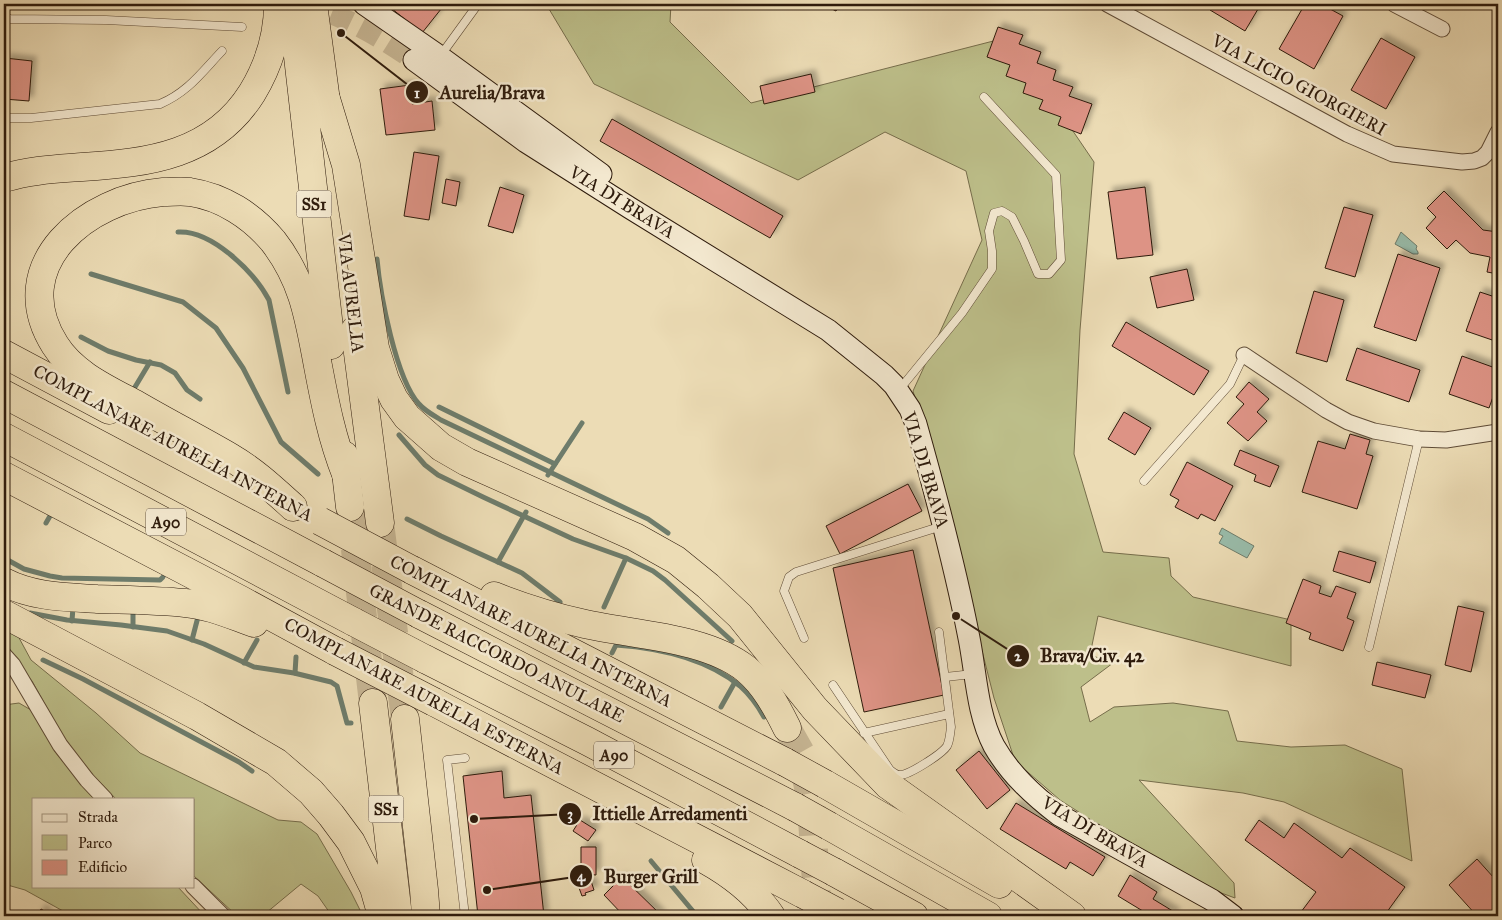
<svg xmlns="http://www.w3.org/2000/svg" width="1502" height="920" font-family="'IM FELL Great Primer',serif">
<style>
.green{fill:#bdbf8a;stroke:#766d4b}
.water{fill:#99bcaa;stroke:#6e7c6b}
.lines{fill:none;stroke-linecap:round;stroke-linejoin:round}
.stream{stroke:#6e7c6b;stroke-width:5}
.building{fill:#dd9385;stroke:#2e1b0c;filter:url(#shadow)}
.secondary-tunnel{stroke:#c6b593;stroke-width:21;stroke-dasharray:21 11;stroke-linecap:butt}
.highway-tunnel{stroke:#c6b593;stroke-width:28;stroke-dasharray:28 14;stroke-linecap:butt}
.lane-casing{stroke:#5e4b36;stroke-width:9}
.street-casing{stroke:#5e4b36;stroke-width:17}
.secondary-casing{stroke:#2e1b0c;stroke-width:23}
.highway-casing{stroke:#2e1b0c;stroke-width:29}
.path{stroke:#2e1b0c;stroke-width:3;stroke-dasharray:4 2.5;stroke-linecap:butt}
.lane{stroke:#f3e8cf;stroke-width:8}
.street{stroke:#f3e8cf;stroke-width:15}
.secondary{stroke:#f3e8cf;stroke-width:21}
.highway{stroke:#ecdcb5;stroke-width:28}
.highway-bridge-casing{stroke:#2e1b0c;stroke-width:29;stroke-linecap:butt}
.highway-bridge{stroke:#ecdcb5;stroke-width:28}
.labels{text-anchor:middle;stroke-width:5;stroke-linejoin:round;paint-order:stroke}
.shield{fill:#f3e8cf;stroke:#695846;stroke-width:1}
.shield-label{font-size:16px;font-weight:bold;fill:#2e1b0c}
.street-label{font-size:18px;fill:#2e1b0c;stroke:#f3e8cf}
.leader{fill:none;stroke:#2e1b0c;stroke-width:2}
.callout-dot{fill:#2e1b0c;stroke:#f3e8cf;stroke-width:2}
.mark-label{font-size:15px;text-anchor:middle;font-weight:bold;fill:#fff}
.callout-label{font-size:19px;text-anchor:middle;font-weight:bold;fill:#2e1b0c;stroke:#f3e8cf;stroke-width:5;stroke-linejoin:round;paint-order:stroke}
</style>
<defs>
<filter id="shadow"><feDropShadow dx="4.5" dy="-4.5" stdDeviation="2.5" flood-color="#0004"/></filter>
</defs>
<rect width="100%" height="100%" fill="#ecdcb5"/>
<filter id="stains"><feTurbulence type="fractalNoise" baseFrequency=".004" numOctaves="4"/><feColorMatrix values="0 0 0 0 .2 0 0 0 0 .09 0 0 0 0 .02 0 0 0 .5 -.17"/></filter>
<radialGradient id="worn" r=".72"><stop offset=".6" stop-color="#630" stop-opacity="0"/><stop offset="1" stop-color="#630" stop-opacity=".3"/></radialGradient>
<!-- green -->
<g class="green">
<polygon points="546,4 671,4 670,22 751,103 1009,37 1094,162 1080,330 1074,454 1103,552 1169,558 1171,576 1193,597 1291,620 1291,666 1098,616 1090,655 1113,663 1081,687 1090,722 1114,707 1173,703 1228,711 1237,741 1291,747 1345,745 1402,769 1412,861 1284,802 1243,793 1139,780 1234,883 1235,898 1183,879 1060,800 1015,761 994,698 940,485 913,391 982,240 966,171 885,132 798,180 594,84"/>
<polygon points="4,628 18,636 31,660 96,713 140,753 278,820 301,822 317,834 351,892 363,916 332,916 318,896 301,884 266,913 266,916 237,916 194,876 194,799 116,799 72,753 32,681 4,649"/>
<polygon points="19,703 31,710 56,753 95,799 34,799 34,886 177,886 205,916 72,916 25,890 4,884 4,705"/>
</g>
<!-- water -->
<g class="water">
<polygon points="1401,232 1417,246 1416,249 1418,252 1418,254 1413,254 1395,244"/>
<polygon points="1222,528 1254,546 1247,558 1219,543 1223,536 1219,534"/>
</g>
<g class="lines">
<!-- stream -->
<g class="stream">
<path d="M178 232C212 230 254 272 269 300L288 392"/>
<path d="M377 259C380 294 396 379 419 404 425 411 433 415 441 420L648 519 668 533"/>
<polyline points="91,274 183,302 216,328 243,368 281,442 318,474"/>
<polyline points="81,337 108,351 136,360 161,365 175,373 187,390 200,399"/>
<polyline points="135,387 150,362"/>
<polyline points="439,407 555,464"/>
<polyline points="399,435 425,465 438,475 483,497 573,539 626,558 653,571 665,580 732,641"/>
<polyline points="548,475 582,423"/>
<polyline points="407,519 441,536 522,573 560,602"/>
<polyline points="46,523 50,516"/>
<polyline points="4,558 24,569 50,576 62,578 160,580 163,577"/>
<polyline points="498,562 526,512"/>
<polyline points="604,607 626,558"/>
<polyline points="27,616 30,613 67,620 121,625 167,631 204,644 254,667 294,673 331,682 337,686 347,723 351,723"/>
<polyline points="72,621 73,607"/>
<polyline points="133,627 133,608"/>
<polyline points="192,640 199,613"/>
<path d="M612 653 616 645C659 648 707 659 740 686 750 695 758 706 764 717"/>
<polyline points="43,660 83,679 239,762 252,771"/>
<polyline points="244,663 257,640"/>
<polyline points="295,673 296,657"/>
<polyline points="721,707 735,682"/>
<polyline points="651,861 697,916"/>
</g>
</g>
<!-- building -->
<g class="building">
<polygon points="386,4 445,4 422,33"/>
<polygon points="822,4 840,4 836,11"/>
<polygon points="1214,4 1261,4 1245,31 1210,10"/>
<polygon points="1305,4 1321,4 1343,16 1314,69 1279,49"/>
<polygon points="998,27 1023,35 1019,44 1041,52 1037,63 1056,70 1053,80 1073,87 1069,96 1092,104 1081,134 1058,125 1061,117 1039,109 1043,100 1023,93 1026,83 1006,76 1010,65 987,57"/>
<polygon points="1381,38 1415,57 1386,109 1351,90"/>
<polygon points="5,58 32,61 29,101 4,99"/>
<polygon points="811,74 815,92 764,104 760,86"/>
<polygon points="410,85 412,104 432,101 435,130 386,135 380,89"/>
<polygon points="612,119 783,216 770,238 600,141"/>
<polygon points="414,152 439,156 429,220 404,216"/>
<polygon points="446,179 460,182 456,206 442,203"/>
<polygon points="500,187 524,195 513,233 488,226"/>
<polygon points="1145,187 1153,255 1117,259 1108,192"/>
<polygon points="1444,191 1483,230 1498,232 1498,274 1487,272 1490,257 1470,253 1456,240 1447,249 1426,228 1436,217 1427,208"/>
<polygon points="1344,207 1373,215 1355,277 1325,268"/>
<polygon points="1398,254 1440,268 1416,341 1374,327"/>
<polygon points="1187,269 1194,300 1157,308 1150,277"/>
<polygon points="1314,291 1344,300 1327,362 1296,353"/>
<polygon points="1480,292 1498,298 1498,342 1466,331"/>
<polygon points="1126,322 1209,371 1194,395 1112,346"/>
<polygon points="1357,348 1420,370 1409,402 1346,380"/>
<polygon points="1462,356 1498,369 1498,383 1489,408 1449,394"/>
<polygon points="1249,382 1269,399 1257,412 1267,421 1248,441 1227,423 1244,404 1236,397"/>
<polygon points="1124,412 1151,428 1135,455 1108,439"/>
<polygon points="1350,434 1370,440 1366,454 1373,456 1357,509 1302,492 1318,441 1345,449"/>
<polygon points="1240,450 1279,466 1270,487 1254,481 1256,475 1234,465"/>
<polygon points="1187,462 1233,486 1215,521 1201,514 1198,519 1175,507 1179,500 1170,495"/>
<polygon points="908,484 922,511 840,554 826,526"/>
<polygon points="913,550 944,695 864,712 833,568"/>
<polygon points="1339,551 1376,562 1370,583 1333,571"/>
<polygon points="1303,579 1321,586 1319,593 1331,597 1336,586 1356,593 1347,618 1354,621 1343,651 1309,639 1311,633 1286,623"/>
<polygon points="1458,606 1484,612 1471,672 1445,665"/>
<polygon points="1377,662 1431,675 1425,698 1372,685"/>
<polygon points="979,751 1010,790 987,809 956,770"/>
<polygon points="502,771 504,798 531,795 544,916 478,916 463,776"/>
<polygon points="1016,803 1105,857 1093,876 1070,862 1066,869 1000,829"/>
<polygon points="580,820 596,830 588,841 573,831"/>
<polygon points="1259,820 1284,838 1294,823 1342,858 1350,848 1405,887 1384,916 1298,916 1316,892 1245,840"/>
<polygon points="581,847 596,847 596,875 581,874"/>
<polygon points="1477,859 1494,878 1498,874 1498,916 1477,916 1449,885"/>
<polygon points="1130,875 1157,892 1153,899 1176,913 1174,916 1151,916 1118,896"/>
<polygon points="622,877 662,916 624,916 604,895"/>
<polygon points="591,881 594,890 585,893 586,895 582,896 578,885"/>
<polygon points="41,909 48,913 46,916 37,916"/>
</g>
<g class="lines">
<!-- secondary-tunnel -->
<path class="secondary-tunnel" d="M301 4C342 14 379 36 414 60"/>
<!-- highway-tunnel -->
<g class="highway-tunnel">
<polyline points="350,507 373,703"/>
<polyline points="380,523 405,719"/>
<polyline points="787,728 801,753 811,802 818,916"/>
</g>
<defs>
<g id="lane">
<polyline points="4,17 10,19 106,20 242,27"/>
<polyline points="441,55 478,4"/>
<path d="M4 118H31L160 104C188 92 201 73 222 51"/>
<polyline points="899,390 962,313 992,269 992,251 989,231 994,213 1002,211 1012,217 1024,241 1038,274 1049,274 1061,260 1056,175 984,97"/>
<polyline points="1144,481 1230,384 1244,355"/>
<polyline points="804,638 784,591 789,577 796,572 942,526"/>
<polyline points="1369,647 1419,439"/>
<polyline points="945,677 973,674"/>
<path d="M833 685 890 770C893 772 896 775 900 775 909 775 942 754 947 746 950 740 950 733 951 727L939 632"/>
<polyline points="864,733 949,714"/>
<polyline points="465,916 447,760 465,758"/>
</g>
<g id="street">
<polyline points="1107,4 1347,134 1393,154 1462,162 1474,161 1482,158 1488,152 1498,132"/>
<polyline points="1394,4 1442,29"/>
<polyline points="1244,355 1326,410 1348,422 1374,431 1419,439 1446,440 1498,432"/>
<polyline points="4,655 13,665 60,745 87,780 105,799"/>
<polyline points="193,886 223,916"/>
</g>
<g id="secondary">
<polyline points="364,4 439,56 601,174"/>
<path d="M414 60 526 142 630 208 828 330 884 375 894 385 910 409 916 424C936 495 955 566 969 638 976 673 977 714 994 746 1010 774 1033 795 1059 815L1212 900 1233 916"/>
</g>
<g id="highway">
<polyline points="292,4 331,345"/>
<polyline points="313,4 328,116"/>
<polyline points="326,99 346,165 375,348 385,380 394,399 407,417 441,447 467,462 635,537 676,560 708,586 740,616 815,709 888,785 1072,916"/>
<path d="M4 178C30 170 55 169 82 167 149 163 213 155 252 93 269 65 278 37 278 4"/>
<polyline points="355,330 380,523"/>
<polyline points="4,354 109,410"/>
<polyline points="4,394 323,563"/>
<polyline points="4,437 354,622"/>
<polyline points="344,455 350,507"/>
<polyline points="4,476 241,600 335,651"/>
<path d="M293 507C273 489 254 471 230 457 199 439 168 423 137 405 107 389 73 374 55 345 4 264 88 198 163 192 172 192 181 191 190 192 223 197 252 216 273 241 304 281 309 319 318 366 325 403 332 439 346 474"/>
<polyline points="412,570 785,762"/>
<path d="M4 582C33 597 65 597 97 599 126 600 155 600 185 603 209 605 231 615 254 623"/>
<path d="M494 596C524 608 554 617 585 624 634 635 706 637 746 669 765 685 776 706 787 728"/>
<polyline points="4,614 197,716 276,762 311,792 331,815 351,842 374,888 382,916"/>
<polyline points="419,614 795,807"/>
<polyline points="425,659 587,741 800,854"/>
<polyline points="434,702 803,894"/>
<polyline points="373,703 398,916"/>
<polyline points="405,719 424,890 426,916"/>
<polyline points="825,784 999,884"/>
<polyline points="829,826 988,916"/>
<path d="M706 860C731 874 755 892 771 916"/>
<polyline points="834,872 914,916"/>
</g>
</defs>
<!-- lane casing -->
<use href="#lane" class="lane-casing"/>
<!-- street casing -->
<use href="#street" class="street-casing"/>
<!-- secondary casing -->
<use href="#secondary" class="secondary-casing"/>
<!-- highway casing -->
<use href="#highway" class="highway-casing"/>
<!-- path -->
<polyline class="path" points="272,911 278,916"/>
<!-- lane -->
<use href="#lane" class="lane"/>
<!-- street -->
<use href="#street" class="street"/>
<!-- secondary -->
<use href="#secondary" class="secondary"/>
<!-- highway -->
<use href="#highway" class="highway"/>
<defs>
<g id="highway-bridge">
<polyline points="320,521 412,570"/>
<polyline points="323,563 419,614"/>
<polyline points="354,622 425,659"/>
<polyline points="335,651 434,702"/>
<polyline points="785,762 825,784"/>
<polyline points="795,807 829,826"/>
<polyline points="800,854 834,872"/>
<polyline points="803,894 837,912"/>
</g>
</defs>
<!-- highway-bridge casing -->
<use href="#highway-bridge" class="highway-bridge-casing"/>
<!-- highway-bridge -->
<use href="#highway-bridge" class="highway-bridge"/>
</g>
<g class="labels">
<!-- shield labels -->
<g class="shield">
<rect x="296.5" y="190.5" width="35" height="27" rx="4"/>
<rect x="146" y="508.5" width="40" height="27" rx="4"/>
<rect x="594" y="741.5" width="40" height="27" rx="4"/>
<rect x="368.5" y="795.5" width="35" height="27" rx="4"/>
</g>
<g class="shield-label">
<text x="314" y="210">SS1</text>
<text x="166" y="528">A90</text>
<text x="614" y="761">A90</text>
<text x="386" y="815">SS1</text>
</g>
<!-- street labels -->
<g class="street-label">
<text transform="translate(1299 85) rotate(28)" y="6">VIA LICIO GIORGIERI</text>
<text transform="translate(622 202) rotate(32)" y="6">VIA DI BRAVA</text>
<text transform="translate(351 293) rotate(83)" y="6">VIA AURELIA</text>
<text transform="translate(173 443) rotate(28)" y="6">COMPLANARE AURELIA INTERNA</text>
<text transform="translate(926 470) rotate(73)" y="6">VIA DI BRAVA</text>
<text transform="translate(531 631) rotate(27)" y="6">COMPLANARE AURELIA INTERNA</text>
<text transform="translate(497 653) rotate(27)" y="6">GRANDE RACCORDO ANULARE</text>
<text transform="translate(424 696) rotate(28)" y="6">COMPLANARE AURELIA ESTERNA</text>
<text transform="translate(1095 832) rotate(31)" y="6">VIA DI BRAVA</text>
</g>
</g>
<!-- callouts -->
<path class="leader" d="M341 33L417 92M956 616L1018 656M474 819L570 814M487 890L581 876"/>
<g class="callout-dot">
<circle cx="341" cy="33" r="5"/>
<circle cx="956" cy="616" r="5"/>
<circle cx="474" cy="819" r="5"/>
<circle cx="487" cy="890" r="5"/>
<circle cx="417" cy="92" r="12"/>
<circle cx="1018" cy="656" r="12"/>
<circle cx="570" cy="814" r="12"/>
<circle cx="581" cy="876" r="12"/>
</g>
<g class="mark-label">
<text x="417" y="98">1</text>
<text x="1018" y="661">2</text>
<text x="570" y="819">3</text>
<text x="581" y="881">4</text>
</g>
<g class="callout-label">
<text x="492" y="99">Aurelia/Brava</text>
<text x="1092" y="662">Brava/Civ. 42</text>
<text x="670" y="820">Ittielle Arredamenti</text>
<text x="651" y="883">Burger Grill</text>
</g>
<!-- margin -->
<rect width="1502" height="920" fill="none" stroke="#ecdcb5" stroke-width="20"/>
<rect x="5" y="5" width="1492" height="910" fill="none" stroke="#2e1b0c" stroke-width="2.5"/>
<rect x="10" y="10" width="1482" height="900" fill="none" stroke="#2e1b0c"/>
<!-- legend -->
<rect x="32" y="798" width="162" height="90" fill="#f3e8cf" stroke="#a49681"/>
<rect x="42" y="814" width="25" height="8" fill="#f3e8cf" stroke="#a49681"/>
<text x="78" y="822" font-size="15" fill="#2e1b0c">Strada</text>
<rect x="42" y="835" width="25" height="15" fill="#bdbf8a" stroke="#a49681"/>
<text x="78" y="848" font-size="15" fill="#2e1b0c">Parco</text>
<rect x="42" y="860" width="25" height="15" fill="#dd9385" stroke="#a49681"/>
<text x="78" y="872" font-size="15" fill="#2e1b0c">Edificio</text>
<rect width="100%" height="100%" filter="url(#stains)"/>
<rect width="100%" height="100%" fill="url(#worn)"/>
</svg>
